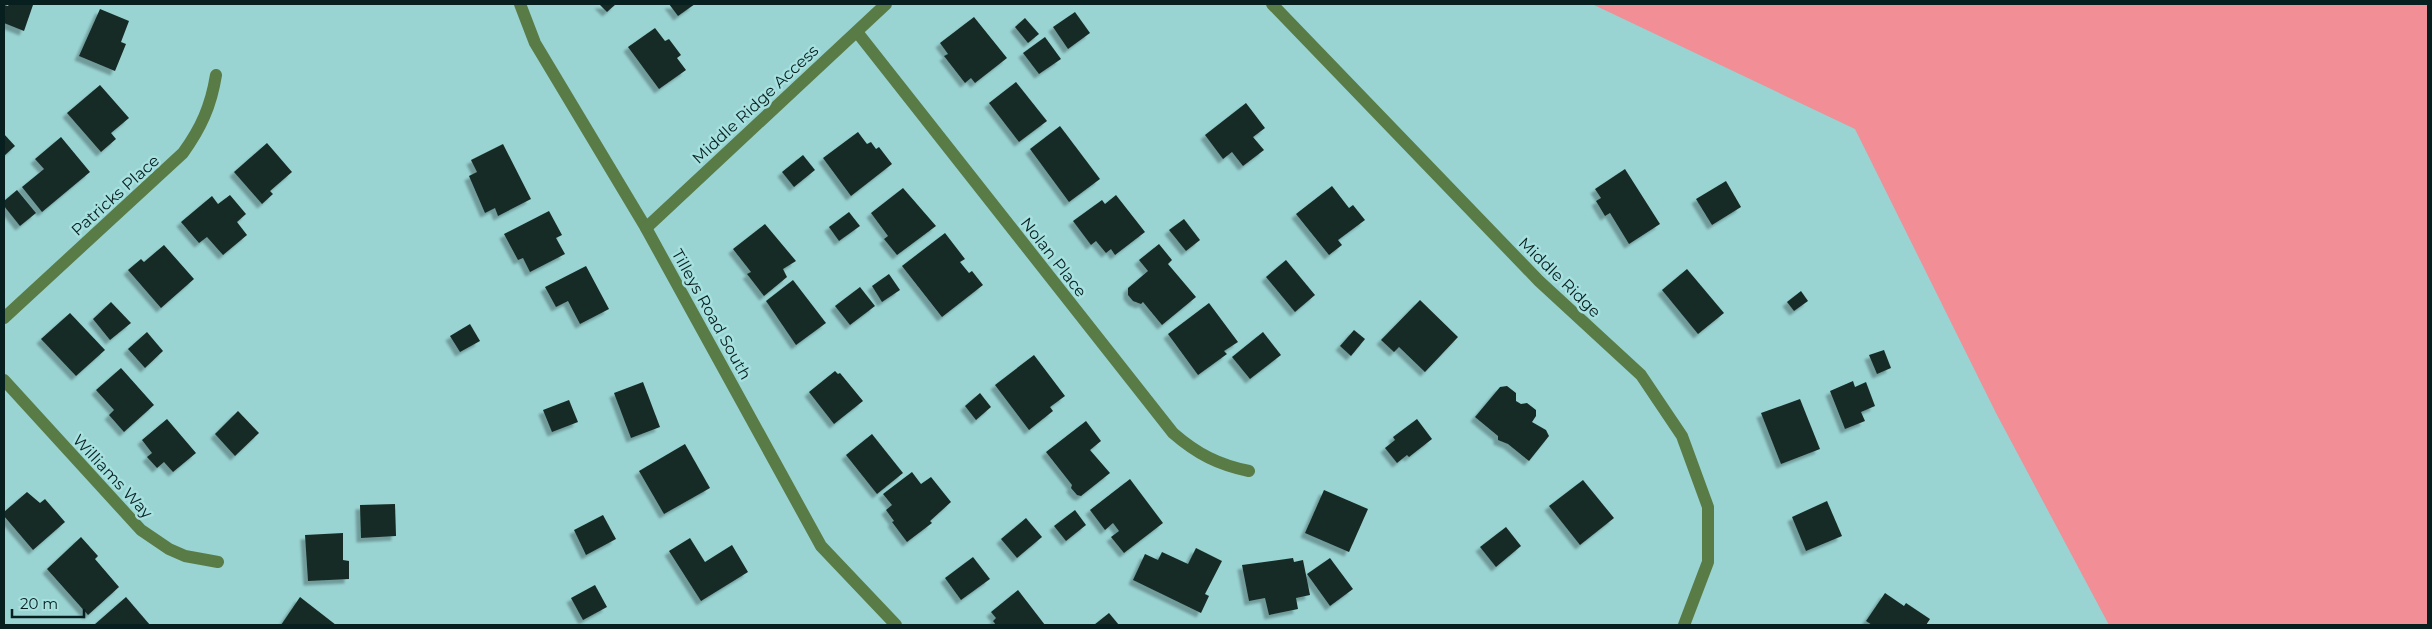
<svg xmlns="http://www.w3.org/2000/svg" width="2432" height="629" font-family="Montserrat,sans-serif">
<style>
.green{fill:#f18e96}
.building{fill:#172b25;filter:url(#shadow)}
.lines{fill:none;stroke-linecap:round;stroke-linejoin:round}
.minor{stroke:#597b45;stroke-width:12}
.labels{text-anchor:middle;stroke-width:5;stroke-linejoin:round;paint-order:stroke}
.street-label{font-size:16px;fill:#081f1f;stroke:#a6e0df}
</style>
<defs>
<filter id="shadow"><feDropShadow dx="-4.5" dy="4.5" stdDeviation="1" flood-color="#0004"/></filter>
</defs>
<rect width="100%" height="100%" fill="#99d3d2"/>
<!-- green -->
<polygon class="green" points="1592,4 2428,4 2428,625 2109,625 1996,413 1855,129"/>
<!-- building -->
<g class="building">
<polygon points="9,4 33,5 24,31 4,23 4,5 8,6"/>
<polygon points="599,4 616,4 607,12"/>
<polygon points="669,4 695,4 678,16"/>
<polygon points="100,9 129,21 121,42 126,44 115,71 79,56"/>
<polygon points="1075,12 1090,33 1068,49 1053,27"/>
<polygon points="974,17 1007,58 975,83 971,78 965,83 944,56 948,54 940,43"/>
<polygon points="1025,18 1039,34 1028,43 1015,27"/>
<polygon points="655,28 665,41 669,39 681,55 677,58 686,70 659,89 628,47"/>
<polygon points="1045,37 1061,59 1039,74 1023,53"/>
<polygon points="1016,82 1047,121 1019,142 989,103"/>
<polygon points="100,85 129,118 111,133 116,139 101,152 67,113"/>
<polygon points="1246,103 1265,128 1253,137 1264,150 1243,166 1232,152 1223,159 1205,135"/>
<polygon points="1060,126 1100,179 1069,202 1030,149"/>
<polygon points="858,132 867,144 871,142 876,149 879,147 892,164 851,196 823,158"/>
<polygon points="4,134 15,146 4,156"/>
<polygon points="61,137 90,172 42,212 22,187 44,169 35,159"/>
<polygon points="267,143 292,172 270,191 273,194 262,204 234,172"/>
<polygon points="503,144 531,199 498,216 495,208 485,213 469,176 477,172 471,160"/>
<polygon points="803,155 815,170 794,187 782,172"/>
<polygon points="1625,169 1660,224 1629,244 1610,213 1605,216 1596,201 1601,198 1595,189"/>
<polygon points="1726,181 1741,207 1712,225 1696,199"/>
<polygon points="1332,186 1349,208 1353,205 1365,220 1338,240 1342,245 1329,255 1296,214"/>
<polygon points="903,188 936,226 897,255 884,239 888,236 871,213"/>
<polygon points="17,190 36,213 20,226 4,206 4,201"/>
<polygon points="230,195 246,214 237,222 247,235 223,255 207,237 199,243 181,222 212,196 218,204"/>
<polygon points="1116,195 1145,232 1115,255 1111,249 1106,253 1096,241 1091,245 1073,221 1102,200 1105,204"/>
<polygon points="549,211 562,235 556,238 565,254 530,272 523,258 518,260 504,234"/>
<polygon points="849,212 860,226 839,241 829,227"/>
<polygon points="1184,219 1200,240 1186,251 1169,230"/>
<polygon points="765,224 796,261 783,269 787,277 764,296 747,274 751,272 733,249"/>
<polygon points="945,233 965,259 960,262 969,273 972,271 983,285 942,317 902,266"/>
<polygon points="1159,244 1172,260 1168,264 1196,297 1162,325 1143,302 1141,304 1133,301 1128,295 1128,288 1148,271 1139,260"/>
<polygon points="164,245 194,279 161,308 128,270 141,259 144,262"/>
<polygon points="1286,260 1315,295 1295,312 1266,277"/>
<polygon points="586,266 609,309 580,324 568,301 556,307 545,287"/>
<polygon points="1687,269 1724,313 1698,334 1662,290"/>
<polygon points="889,274 900,290 882,302 872,286"/>
<polygon points="793,280 826,323 796,345 766,301"/>
<polygon points="860,287 875,306 850,325 835,306"/>
<polygon points="1801,291 1808,301 1794,311 1787,302"/>
<polygon points="1420,300 1458,337 1425,372 1399,347 1394,352 1381,340"/>
<polygon points="111,302 131,323 110,340 93,319"/>
<polygon points="1209,303 1238,342 1224,351 1227,354 1198,375 1168,334"/>
<polygon points="70,313 105,350 76,376 41,339"/>
<polygon points="470,324 480,341 460,352 450,336"/>
<polygon points="1354,330 1365,339 1351,356 1340,346"/>
<polygon points="147,332 163,351 145,368 128,349"/>
<polygon points="1263,332 1281,355 1250,379 1232,357"/>
<polygon points="1884,350 1891,368 1877,374 1869,355"/>
<polygon points="1034,355 1065,396 1050,407 1053,411 1029,430 995,385"/>
<polygon points="121,368 154,405 124,432 109,415 114,410 96,390"/>
<polygon points="835,371 838,374 840,373 863,401 834,424 809,392"/>
<polygon points="1853,381 1855,387 1866,382 1875,406 1861,412 1865,421 1845,429 1830,391"/>
<polygon points="643,382 660,427 631,438 614,393"/>
<polygon points="1507,386 1516,393 1516,401 1521,404 1527,403 1536,410 1536,416 1532,422 1546,430 1549,436 1529,461 1508,444 1498,440 1498,436 1475,417 1500,387"/>
<polygon points="980,393 991,407 976,420 965,406"/>
<polygon points="1800,399 1820,449 1781,464 1761,413"/>
<polygon points="569,400 578,422 552,432 543,410"/>
<polygon points="238,411 259,433 235,456 215,434"/>
<polygon points="167,419 196,453 173,472 164,462 157,468 147,457 152,453 142,440"/>
<polygon points="1417,419 1432,439 1409,457 1407,455 1397,463 1385,448 1395,440 1393,437"/>
<polygon points="1086,421 1101,441 1090,450 1110,473 1081,496 1077,495 1071,488 1072,485 1046,452"/>
<polygon points="872,434 903,473 877,494 846,455"/>
<polygon points="685,444 710,488 664,514 639,471"/>
<polygon points="912,472 921,484 931,477 951,502 930,521 932,523 907,542 892,522 894,521 886,510 892,505 883,494"/>
<polygon points="1130,479 1163,523 1124,553 1111,537 1119,531 1113,523 1105,530 1090,510"/>
<polygon points="1583,480 1614,518 1580,545 1549,506"/>
<polygon points="1324,490 1368,509 1349,552 1305,533"/>
<polygon points="27,492 40,503 45,499 65,522 33,550 4,516 4,512"/>
<polygon points="1827,501 1842,536 1806,551 1792,517"/>
<polygon points="395,504 396,536 361,538 360,505"/>
<polygon points="1075,510 1086,525 1066,541 1054,526"/>
<polygon points="603,515 616,539 586,555 574,530"/>
<polygon points="1026,518 1042,537 1017,558 1001,539"/>
<polygon points="1506,527 1521,546 1496,567 1480,547"/>
<polygon points="343,533 343,560 349,561 349,579 308,581 305,535"/>
<polygon points="81,537 98,556 95,559 119,587 88,615 47,569"/>
<polygon points="690,538 705,562 732,545 748,572 701,601 669,551"/>
<polygon points="1196,548 1222,561 1205,594 1209,596 1201,613 1133,580 1145,554 1158,560 1162,552 1188,564"/>
<polygon points="973,557 990,579 961,600 945,578"/>
<polygon points="1293,558 1294,562 1303,560 1310,595 1296,598 1298,609 1269,615 1265,598 1249,601 1242,565"/>
<polygon points="1330,558 1353,589 1330,606 1307,574"/>
<polygon points="595,585 607,607 583,620 571,598"/>
<polygon points="1018,590 1045,625 996,625 993,621 996,618 991,612"/>
<polygon points="1885,593 1904,606 1906,603 1930,619 1926,625 1872,625 1866,621"/>
<polygon points="126,597 150,625 94,625"/>
<polygon points="300,597 336,625 281,625"/>
<polygon points="1109,613 1119,625 1094,625"/>
</g>
<g class="lines">
<!-- minor -->
<g class="minor">
<polyline points="520,4 535,43 646,228 821,546 896,625"/>
<polyline points="1272,4 1539,281 1641,375 1682,436 1708,507 1708,562 1684,625"/>
<path d="M857 32 1173 433C1197 454 1219 465 1249 471"/>
<polyline points="646,228 886,4"/>
<path d="M4 318 183 153C201 128 211 106 216 75"/>
<polyline points="4,380 141,530 169,549 185,556 218,562"/>
</g>
</g>
<g class="labels">
<!-- street labels -->
<g class="street-label">
<text transform="translate(755 104) rotate(-43)" y="6">Middle Ridge Access</text>
<text transform="translate(115 195) rotate(-42)" y="6">Patricks Place</text>
<text transform="translate(1054 257) rotate(52)" y="6">Nolan Place</text>
<text transform="translate(1560 277) rotate(44)" y="6">Middle Ridge</text>
<text transform="translate(712 314) rotate(61)" y="6">Tilleys Road South</text>
<text transform="translate(113 476) rotate(47)" y="6">Williams Way</text>
</g>
</g>
<!-- border -->
<rect width="2432" height="629" fill="none" stroke="#081f1f" stroke-width="10"/>
<!-- scale -->
<path d="M12 609v8h72v-8" fill="none" stroke="#081f1f" stroke-width="2.5"/>
<text x="20" y="609" font-size="15" fill="#081f1f" stroke="#a6e0df" stroke-width="4" paint-order="stroke">20 m</text>
</svg>
